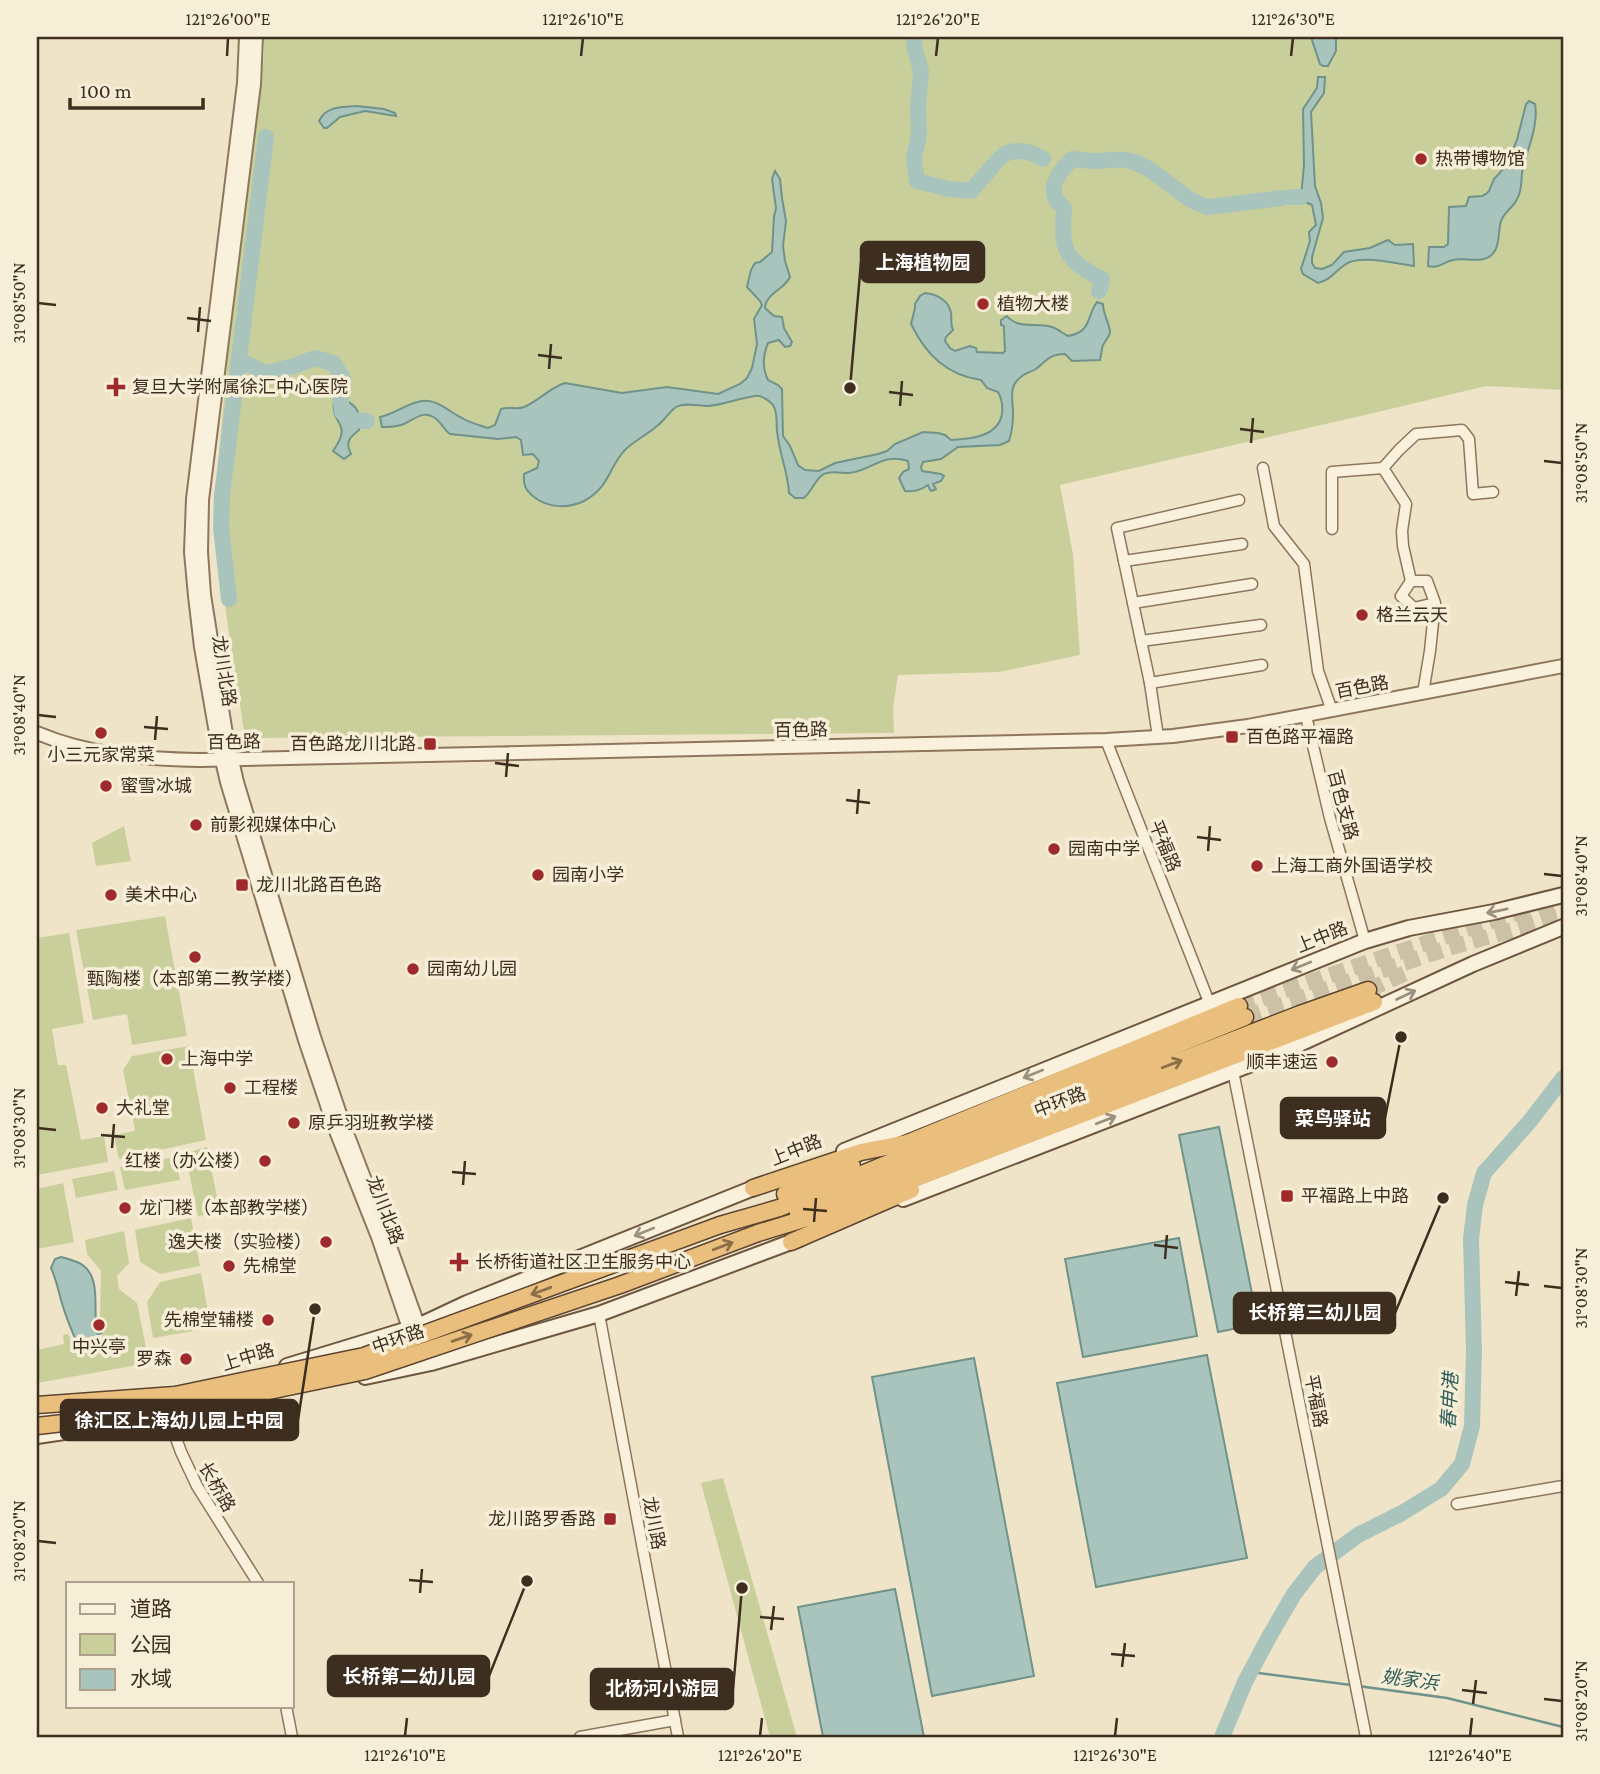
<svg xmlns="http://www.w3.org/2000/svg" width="1600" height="1774" font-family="'Crimson Pro','Noto Sans SC',serif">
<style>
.green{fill:#c9cf9b}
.water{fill:#a9c4bc;stroke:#6f938a;stroke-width:2}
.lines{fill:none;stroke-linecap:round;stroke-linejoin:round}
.stream{stroke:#6f938a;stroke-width:2.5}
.river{stroke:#a9c4bc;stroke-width:16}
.trunk-tunnel{stroke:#ccc0a6;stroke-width:16;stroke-dasharray:16 8;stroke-linecap:butt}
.minor-casing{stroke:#8d765c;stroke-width:13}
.tertiary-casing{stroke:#8d765c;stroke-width:16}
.secondary-casing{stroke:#6f573f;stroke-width:18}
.trunk-casing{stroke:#5b4430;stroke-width:19}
.minor{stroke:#faf1dc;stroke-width:10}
.tertiary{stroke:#faf1dc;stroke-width:12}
.secondary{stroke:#faf1dc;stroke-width:14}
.trunk{stroke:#eabe7c;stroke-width:16}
.trunk-bridge-casing{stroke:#5b4430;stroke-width:19;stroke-linecap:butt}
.trunk-bridge{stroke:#eabe7c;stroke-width:16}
.oneway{stroke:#9c907e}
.oneway2{stroke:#8b6f49}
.ticks{fill:none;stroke:#3d2e20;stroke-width:2.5}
.poi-dot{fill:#9e2a2b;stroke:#f7eed8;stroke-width:2.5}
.labels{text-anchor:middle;stroke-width:7;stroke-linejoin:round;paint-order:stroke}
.poi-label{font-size:18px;fill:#3d2e20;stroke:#f7eed8;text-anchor:start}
.street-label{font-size:18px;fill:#3d2e20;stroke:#f7eed8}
.water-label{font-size:19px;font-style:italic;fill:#2f5d5a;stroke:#f7eed8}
.leader{fill:none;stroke:#3d2e20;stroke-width:2.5}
.callout-dot{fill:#3d2e20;stroke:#f7eed8;stroke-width:2.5}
.callout{fill:#3d2e20;stroke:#3d2e20;stroke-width:2.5}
.callout-label{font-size:19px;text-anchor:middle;font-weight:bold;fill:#fff}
.neatline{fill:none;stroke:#3d2e20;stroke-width:2.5}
.ticks-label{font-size:18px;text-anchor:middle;fill:#3d2e20}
</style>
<rect width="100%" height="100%" fill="#f0e4c8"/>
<!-- green -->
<g class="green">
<polygon points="264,37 1563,37 1563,390 1486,386 1378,412 1060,485 1073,554 1080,655 999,672 898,675 893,708 894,733 245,738 219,566 215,497 230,330 264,55"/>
<polygon points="124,826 131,861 96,866 92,843"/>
<polygon points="165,916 187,1036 132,1045 127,1014 93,1020 76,930"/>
<polygon points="69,933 84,1023 52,1029 58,1065 66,1065 81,1140 104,1136 108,1162 37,1175 37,938"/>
<polygon points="189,1046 206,1140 119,1159 114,1135 135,1131 123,1070 132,1056"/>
<polygon points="207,1147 220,1212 198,1216 185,1153"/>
<polygon points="175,1157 180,1180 125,1190 120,1167"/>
<polygon points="114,1171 118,1190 76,1198 72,1179"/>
<polygon points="63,1183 74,1242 37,1249 37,1189"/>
<polygon points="191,1218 200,1266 160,1274 140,1262 135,1230"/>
<polygon points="124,1231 129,1263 117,1276 119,1289 137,1303 149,1363 37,1383 37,1350 64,1344 63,1335 68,1334 76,1349 85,1346 94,1354 102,1345 102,1326 100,1318 101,1271 87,1254 85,1240"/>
<polygon points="201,1273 211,1328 153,1338 147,1302 160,1282"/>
<polygon points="723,1478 797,1737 770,1737 701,1483"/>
</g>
<!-- water -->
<g class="water">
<polygon points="1311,37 1336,37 1336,51 1328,66 1323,66 1320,64"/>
<path d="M1318 77H1325L1324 93 1311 112 1315 186 1321 203 1323 218 1312 257V263L1315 268 1322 269 1332 265 1344 252 1370 248 1388 240 1395 245 1413 244 1414 266C1397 264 1360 254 1346 264 1335 271 1331 280 1318 283L1303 274 1301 269 1310 241 1309 232 1316 225 1312 205 1303 201 1301 197 1304 165 1303 109 1317 88Z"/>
<path d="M1529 101 1535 104C1539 127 1526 151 1522 173 1521 182 1522 191 1517 199 1513 208 1504 212 1501 221 1498 230 1500 245 1494 252 1486 265 1465 257 1453 260 1443 262 1439 269 1428 266L1429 247H1444L1448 244 1449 207 1466 206 1469 197 1482 196 1486 194 1489 191 1494 179 1505 167 1517 140 1526 104Z"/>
<path d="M357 106 384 109 395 113 396 116 365 111 340 117 327 128H324L319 121C326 106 342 107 357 106Z"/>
<path d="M775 171 780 179 782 198 786 221 783 246 785 261 790 277C784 290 766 293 765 308L774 316 782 317 784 328 792 342 790 346 785 347 779 340 768 343C763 355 762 368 768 380L778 385 782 389 783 436 790 446 798 465 805 470 819 471 835 463 878 454 887 451 895 444 923 432 938 433 945 435 951 440C970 439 998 437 1002 414 1003 406 1002 399 998 392L987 388 981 380C947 375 926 355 911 324L915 308V304L920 296 925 293C936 294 949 300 951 313 952 319 950 323 953 330L946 337 945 341 950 348 955 351 970 346 976 348 977 352 1003 353 1005 351 1004 329V326L1001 325V320L1007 316C1018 330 1037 322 1052 327 1058 329 1062 333 1068 336 1092 332 1086 317 1097 302L1103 304C1103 313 1107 318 1109 327 1113 337 1103 340 1102 349 1101 353 1101 357 1100 360L1072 361 1065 354C1050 354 1046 361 1036 369 1031 372 1025 373 1021 377 1008 386 1013 400 1013 413 1013 422 1012 432 1009 441L1000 445 958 447 941 459 923 462 921 467 922 471 941 474 944 476 941 481 933 484 936 489 932 491 930 490 928 485C921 490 912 492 905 491L899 478 903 472 909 469 908 461C881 452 871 472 848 473 840 473 827 470 821 476 815 481 811 492 804 498H795L789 493C788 472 779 453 777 431 776 422 778 413 773 405 769 400 761 395 755 396 739 398 724 405 708 406 698 406 685 402 676 407 669 412 664 421 657 426 648 434 636 440 627 448 609 464 611 487 584 501 568 509 548 508 534 497 525 490 523 484 524 474L537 468 539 461 533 454 523 455 521 440 516 437 498 439 450 434C443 429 441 422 435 418 423 410 415 419 404 424 397 427 390 427 382 427L380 417C395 414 407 403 422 401 438 399 449 412 462 418 470 423 479 425 488 428L495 425 501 409C509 406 515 410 524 407 539 401 549 388 565 383L622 393 667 387 718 394 740 384 747 378 752 368 757 344 754 319 762 305 760 301 747 287 751 270 755 263 760 262 772 252 774 217 776 208 772 179Z"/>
<path d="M341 398C359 406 360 412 359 430 349 438 345 442 351 454L344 459 333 451C354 421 330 427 334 400Z"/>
<polygon points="1219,1127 1258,1324 1218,1332 1179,1135"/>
<polygon points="1179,1238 1197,1336 1083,1357 1065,1259"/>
<path d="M61 1257C67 1258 71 1260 77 1262 101 1272 94 1302 96 1323L97 1328 102 1327 101 1333 97 1335 96 1348 89 1346 86 1340 77 1343C71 1329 65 1315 61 1300 58 1289 56 1279 51 1268L55 1259Z"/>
<polygon points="1207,1355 1247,1558 1096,1587 1057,1383"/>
<polygon points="974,1358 1034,1676 932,1696 872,1377"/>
<polygon points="895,1589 924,1737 823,1737 798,1607"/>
</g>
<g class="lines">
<!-- stream -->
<g class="stream">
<polyline points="1251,1672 1351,1685"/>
<polyline points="1358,1686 1447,1698 1563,1727"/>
</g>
<!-- river -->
<g class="river">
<path d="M915 37 914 46 921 71 918 107 919 134 914 159 917 181 949 189 971 191C977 185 1000 156 1005 154 1017 148 1033 152 1043 159"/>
<polyline points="1291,197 1301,197"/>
<path d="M1099 291 1102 279C1064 259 1061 251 1064 208 1064 208 1056 201 1056 200 1048 184 1062 169 1072 159 1080 160 1087 161 1095 161 1113 161 1126 156 1143 166 1165 177 1184 201 1208 207L1282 198"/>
<polyline points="245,310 266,137"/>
<polyline points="239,360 266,373 294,366 315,358 333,363 343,378 341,401 342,412 351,420 367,421"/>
<polyline points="229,599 221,528 222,495 244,319"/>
<polyline points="1222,1737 1245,1682 1269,1637 1294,1594 1315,1567 1358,1535 1402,1513 1441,1489 1462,1464 1472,1426 1474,1351 1471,1239 1475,1205 1484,1173 1530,1121 1563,1078"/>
</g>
<!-- trunk-tunnel -->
<g class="trunk-tunnel">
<polyline points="1516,920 1563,902"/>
<polyline points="1368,990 1410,971"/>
<polyline points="1239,1006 1524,910"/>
<polyline points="1245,1017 1448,948 1563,916"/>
</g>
<defs>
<g id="minor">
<polyline points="1263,468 1274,526 1304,564 1318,671 1332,711"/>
<polyline points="1239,500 1117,528 1150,683 1262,665"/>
<polyline points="1332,529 1332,472 1383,468"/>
<polyline points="1124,561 1242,544"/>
<polyline points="1411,581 1403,546 1402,531 1406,504 1383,468 1399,450 1416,434 1462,430 1469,439 1473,494 1493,492"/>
<polyline points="1133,603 1252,584"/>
<polyline points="1141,641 1261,625"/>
<polyline points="1150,683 1158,737"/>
<polyline points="1423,693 1430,651 1435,603 1427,581 1411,581 1401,596 1414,608 1435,603"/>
<polyline points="1306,716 1330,818 1365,941"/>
<polyline points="1106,740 1209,1002"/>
<polyline points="1233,1071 1366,1737"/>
<polyline points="599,1314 678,1737"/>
<polyline points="165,1408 181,1452 197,1486 258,1583"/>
<polyline points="1457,1504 1563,1486"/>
<polyline points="286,1706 292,1737"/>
<polyline points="580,1737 675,1720"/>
</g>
<g id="tertiary">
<polyline points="246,37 244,83 193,499 191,552 195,596 201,647 217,739 227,782 305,1040 334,1126 378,1237 412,1337"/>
<polyline points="256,37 254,84 202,500 201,552 204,595 226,734 237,782 314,1037 343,1123 383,1227 421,1333"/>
<path d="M37 733C89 755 144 759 200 760L1106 740 1173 736 1248 726 1563 666"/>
</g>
<g id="secondary">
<polyline points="844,1151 1365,941 1409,928 1494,912 1563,895"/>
<polyline points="903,1199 1280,1053 1473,964 1563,927"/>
<polyline points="287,1366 418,1326 467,1303 761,1185"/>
<polyline points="365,1377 431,1363 599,1314 799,1239"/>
<polyline points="37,1414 93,1408"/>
<polyline points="37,1436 118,1424"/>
</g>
<g id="trunk">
<polyline points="905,1144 1239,1006"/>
<polyline points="753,1188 861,1152 907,1143"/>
<polyline points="785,1194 852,1166"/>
<polyline points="798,1213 827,1198 1300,1014 1368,990"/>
<polyline points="720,1225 779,1208 1245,1017"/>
<polyline points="758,1233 833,1210 1374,1002"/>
<polyline points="791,1242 911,1190"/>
</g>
</defs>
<!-- minor casing -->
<use href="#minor" class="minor-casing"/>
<!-- tertiary casing -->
<use href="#tertiary" class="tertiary-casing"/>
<!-- secondary casing -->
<use href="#secondary" class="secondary-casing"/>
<!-- trunk casing -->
<use href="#trunk" class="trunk-casing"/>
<!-- minor -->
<use href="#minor" class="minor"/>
<!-- tertiary -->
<use href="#tertiary" class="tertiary"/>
<!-- secondary -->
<use href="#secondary" class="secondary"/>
<!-- trunk -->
<use href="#trunk" class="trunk"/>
<defs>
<g id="trunk-bridge">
<polyline points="37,1405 175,1395 364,1356 720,1225"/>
<polyline points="37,1426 177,1410 365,1371 620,1285 758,1233"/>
</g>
</defs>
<!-- trunk-bridge casing -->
<use href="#trunk-bridge" class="trunk-bridge-casing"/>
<!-- trunk-bridge -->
<use href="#trunk-bridge" class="trunk-bridge"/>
</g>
<!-- one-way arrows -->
<defs><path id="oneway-shaft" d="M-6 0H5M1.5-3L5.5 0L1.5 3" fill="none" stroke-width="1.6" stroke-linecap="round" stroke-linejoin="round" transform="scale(1.75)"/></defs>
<g class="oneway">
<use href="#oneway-shaft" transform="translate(1497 911) rotate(168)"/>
<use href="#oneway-shaft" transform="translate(1301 966) rotate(158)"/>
<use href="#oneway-shaft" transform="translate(1406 995) rotate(-25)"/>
<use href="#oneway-shaft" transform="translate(1033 1074) rotate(158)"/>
<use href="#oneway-shaft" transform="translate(1106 1120) rotate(-21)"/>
<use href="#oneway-shaft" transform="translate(644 1232) rotate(158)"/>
</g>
<g class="oneway2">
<use href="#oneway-shaft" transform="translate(1172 1064) rotate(-21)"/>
<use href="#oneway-shaft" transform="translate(723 1246) rotate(-21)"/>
<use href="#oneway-shaft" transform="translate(541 1291) rotate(160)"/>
<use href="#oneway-shaft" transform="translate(462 1338) rotate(-19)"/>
</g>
<!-- ticks -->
<path class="ticks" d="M227 56 228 38M581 56 583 38M936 56 938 38M1291 56 1293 38M38 303 56 305M187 318 211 321M198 332 200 307M538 355 562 358M549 369 551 344M889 392 913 395M900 406 902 381M1240 429 1264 432M1251 443 1253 418M1544 461 1562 463M38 715 56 717M144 727 168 729M155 740 157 716M495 763 519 766M506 777 508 753M846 800 870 803M857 814 859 789M1197 837 1221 840M1208 851 1210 826M1544 874 1562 876M38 1128 56 1130M101 1135 125 1137M112 1148 114 1124M452 1172 476 1174M463 1185 465 1161M803 1209 827 1211M814 1222 816 1198M1154 1245 1178 1248M1165 1259 1167 1235M1505 1282 1529 1285M1544 1286 1562 1288M1516 1296 1519 1271M38 1541 56 1543M409 1580 433 1582M420 1593 422 1569M760 1617 784 1619M771 1630 774 1606M1111 1654 1135 1656M1122 1667 1125 1643M1462 1690 1487 1693M1544 1699 1562 1701M1473 1704 1476 1680M405 1736 407 1718M760 1736 762 1718M1115 1736 1117 1718M1470 1736 1472 1718"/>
<!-- markers -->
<g class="poi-dot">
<circle cx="1421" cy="159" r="7"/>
<circle cx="983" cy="304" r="7"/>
<path d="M112.5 376.5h7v7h7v7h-7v7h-7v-7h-7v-7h7z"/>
<circle cx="1362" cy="615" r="7"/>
<circle cx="101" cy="733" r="7"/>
<rect x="1225" y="730" width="14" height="14" rx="3.5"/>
<rect x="423" y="737" width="14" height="14" rx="3.5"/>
<circle cx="106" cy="786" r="7"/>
<circle cx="196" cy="825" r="7"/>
<circle cx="1054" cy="849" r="7"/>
<circle cx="1257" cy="866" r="7"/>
<circle cx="538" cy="875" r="7"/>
<rect x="235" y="878" width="14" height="14" rx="3.5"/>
<circle cx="111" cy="895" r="7"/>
<circle cx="195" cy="957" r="7"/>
<circle cx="413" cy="969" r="7"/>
<circle cx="167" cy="1059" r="7"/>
<circle cx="1332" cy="1062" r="7"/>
<circle cx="230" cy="1088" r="7"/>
<circle cx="102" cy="1108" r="7"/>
<circle cx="294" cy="1123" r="7"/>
<circle cx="265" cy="1161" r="7"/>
<rect x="1280" y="1189" width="14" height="14" rx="3.5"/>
<circle cx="125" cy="1208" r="7"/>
<circle cx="326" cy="1242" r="7"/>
<path d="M455.5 1251.5h7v7h7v7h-7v7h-7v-7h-7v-7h7z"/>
<circle cx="229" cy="1266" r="7"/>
<circle cx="268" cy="1320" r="7"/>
<circle cx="99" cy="1325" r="7"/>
<circle cx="186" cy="1359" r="7"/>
<rect x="603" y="1512" width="14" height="14" rx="3.5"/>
</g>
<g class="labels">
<!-- poi labels -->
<g class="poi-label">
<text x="1435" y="165">热带博物馆</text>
<text x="997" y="310">植物大楼</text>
<text x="132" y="393">复旦大学附属徐汇中心医院</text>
<text x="1376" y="621">格兰云天</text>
<text x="1246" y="743">百色路平福路</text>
<text x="416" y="750" text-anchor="end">百色路龙川北路</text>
<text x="101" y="761" text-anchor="middle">小三元家常菜</text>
<text x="120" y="792">蜜雪冰城</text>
<text x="210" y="831">前影视媒体中心</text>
<text x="1068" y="855">园南中学</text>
<text x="1271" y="872">上海工商外国语学校</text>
<text x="552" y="881">园南小学</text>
<text x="256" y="891">龙川北路百色路</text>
<text x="125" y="901">美术中心</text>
<text x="427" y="975">园南幼儿园</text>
<text x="195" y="985" text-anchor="middle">甄陶楼（本部第二教学楼）</text>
<text x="181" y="1065">上海中学</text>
<text x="1318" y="1068" text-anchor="end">顺丰速运</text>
<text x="244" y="1094">工程楼</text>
<text x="116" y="1114">大礼堂</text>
<text x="308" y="1129">原乒羽班教学楼</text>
<text x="251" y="1167" text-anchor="end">红楼（办公楼）</text>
<text x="1301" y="1202">平福路上中路</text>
<text x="139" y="1214">龙门楼（本部教学楼）</text>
<text x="312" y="1248" text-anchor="end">逸夫楼（实验楼）</text>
<text x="475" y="1268">长桥街道社区卫生服务中心</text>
<text x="243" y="1272">先棉堂</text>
<text x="254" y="1326" text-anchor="end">先棉堂辅楼</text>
<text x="99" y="1353" text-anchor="middle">中兴亭</text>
<text x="172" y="1365" text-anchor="end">罗森</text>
<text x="596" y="1525" text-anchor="end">龙川路罗香路</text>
</g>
<!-- street labels -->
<g class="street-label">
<text transform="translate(224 671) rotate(81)" y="6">龙川北路</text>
<text transform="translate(1362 687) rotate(-11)" y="6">百色路</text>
<text transform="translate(801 730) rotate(-1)" y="6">百色路</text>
<text transform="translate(234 742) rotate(-1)" y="6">百色路</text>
<text transform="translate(1343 805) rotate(75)" y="6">百色支路</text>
<text transform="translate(1165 846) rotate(68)" y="6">平福路</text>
<text transform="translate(1322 937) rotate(-22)" y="6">上中路</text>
<text transform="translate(1060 1102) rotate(-21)" y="6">中环路</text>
<text transform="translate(796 1150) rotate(-22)" y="6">上中路</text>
<text transform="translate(385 1210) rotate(69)" y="6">龙川北路</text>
<text transform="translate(398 1339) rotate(-19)" y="6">中环路</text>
<text transform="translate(248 1357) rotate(-17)" y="6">上中路</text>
<text transform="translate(1316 1401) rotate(79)" y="6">平福路</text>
<text transform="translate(217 1487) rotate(60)" y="6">长桥路</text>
<text transform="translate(654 1523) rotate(79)" y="6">龙川路</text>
</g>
<!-- water labels -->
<g class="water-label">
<text transform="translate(1449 1401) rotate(-87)" y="7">春申港</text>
<text transform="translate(1410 1679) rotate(8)" y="7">姚家浜</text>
</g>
</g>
<!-- callouts -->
<path class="leader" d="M850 388L861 262M1401 1037L1385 1118M1443 1198L1395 1313M315 1309L298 1420M527 1581L489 1676M742 1588L733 1689"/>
<g class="callout-dot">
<circle cx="850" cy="388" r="7"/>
<circle cx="1401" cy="1037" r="7"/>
<circle cx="1443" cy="1198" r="7"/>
<circle cx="315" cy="1309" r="7"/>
<circle cx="527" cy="1581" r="7"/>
<circle cx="742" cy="1588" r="7"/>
</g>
<g class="callout">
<rect x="861" y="242" width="123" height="40" rx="7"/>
<rect x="1281" y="1098" width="104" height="40" rx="7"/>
<rect x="1234" y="1293" width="161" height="40" rx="7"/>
<rect x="61" y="1400" width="237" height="40" rx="7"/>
<rect x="328" y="1656" width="161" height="40" rx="7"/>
<rect x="591" y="1669" width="142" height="40" rx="7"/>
</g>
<g class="callout-label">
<text x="923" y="269">上海植物园</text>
<text x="1333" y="1125">菜鸟驿站</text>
<text x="1315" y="1319">长桥第三幼儿园</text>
<text x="179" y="1427">徐汇区上海幼儿园上中园</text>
<text x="409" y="1683">长桥第二幼儿园</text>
<text x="662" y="1695">北杨河小游园</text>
</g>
<!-- border -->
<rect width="1600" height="1774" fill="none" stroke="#f7eed8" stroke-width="77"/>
<!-- legend -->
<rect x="66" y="1582" width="228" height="126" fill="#f7eed8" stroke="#ada18e" stroke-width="2"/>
<rect x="80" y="1604" width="35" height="10" fill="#faf1dc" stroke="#ada18e" stroke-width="2"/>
<text x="130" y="1616" font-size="21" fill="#3d2e20">道路</text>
<rect x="80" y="1634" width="35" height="21" fill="#c9cf9b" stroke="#ada18e" stroke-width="2"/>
<text x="130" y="1652" font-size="21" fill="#3d2e20">公园</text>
<rect x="80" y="1669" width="35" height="21" fill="#a9c4bc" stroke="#ada18e" stroke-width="2"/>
<text x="130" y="1686" font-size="21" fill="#3d2e20">水域</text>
<!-- scale -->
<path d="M70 98v10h133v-10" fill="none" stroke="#3d2e20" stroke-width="3.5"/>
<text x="80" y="98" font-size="21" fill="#3d2e20" stroke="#f7eed8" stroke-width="5" paint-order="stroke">100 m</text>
<rect x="38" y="38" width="1524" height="1698" class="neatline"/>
<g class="ticks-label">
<text x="228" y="25">121°26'00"E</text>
<text x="583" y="25">121°26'10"E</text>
<text x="938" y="25">121°26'20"E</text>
<text x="1293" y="25">121°26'30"E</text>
<text transform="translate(19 303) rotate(-90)" y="6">31°08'50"N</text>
<text transform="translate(1581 463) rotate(-90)" y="6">31°08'50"N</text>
<text transform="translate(19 715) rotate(-90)" y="6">31°08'40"N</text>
<text transform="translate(1581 876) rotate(-90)" y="6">31°08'40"N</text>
<text transform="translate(19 1128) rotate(-90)" y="6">31°08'30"N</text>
<text transform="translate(1581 1288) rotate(-90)" y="6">31°08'30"N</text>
<text transform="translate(19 1541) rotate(-90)" y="6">31°08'20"N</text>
<text transform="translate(1581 1701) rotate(-90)" y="6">31°08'20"N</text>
<text x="405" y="1761">121°26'10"E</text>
<text x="760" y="1761">121°26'20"E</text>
<text x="1115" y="1761">121°26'30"E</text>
<text x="1470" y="1761">121°26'40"E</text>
</g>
</svg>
